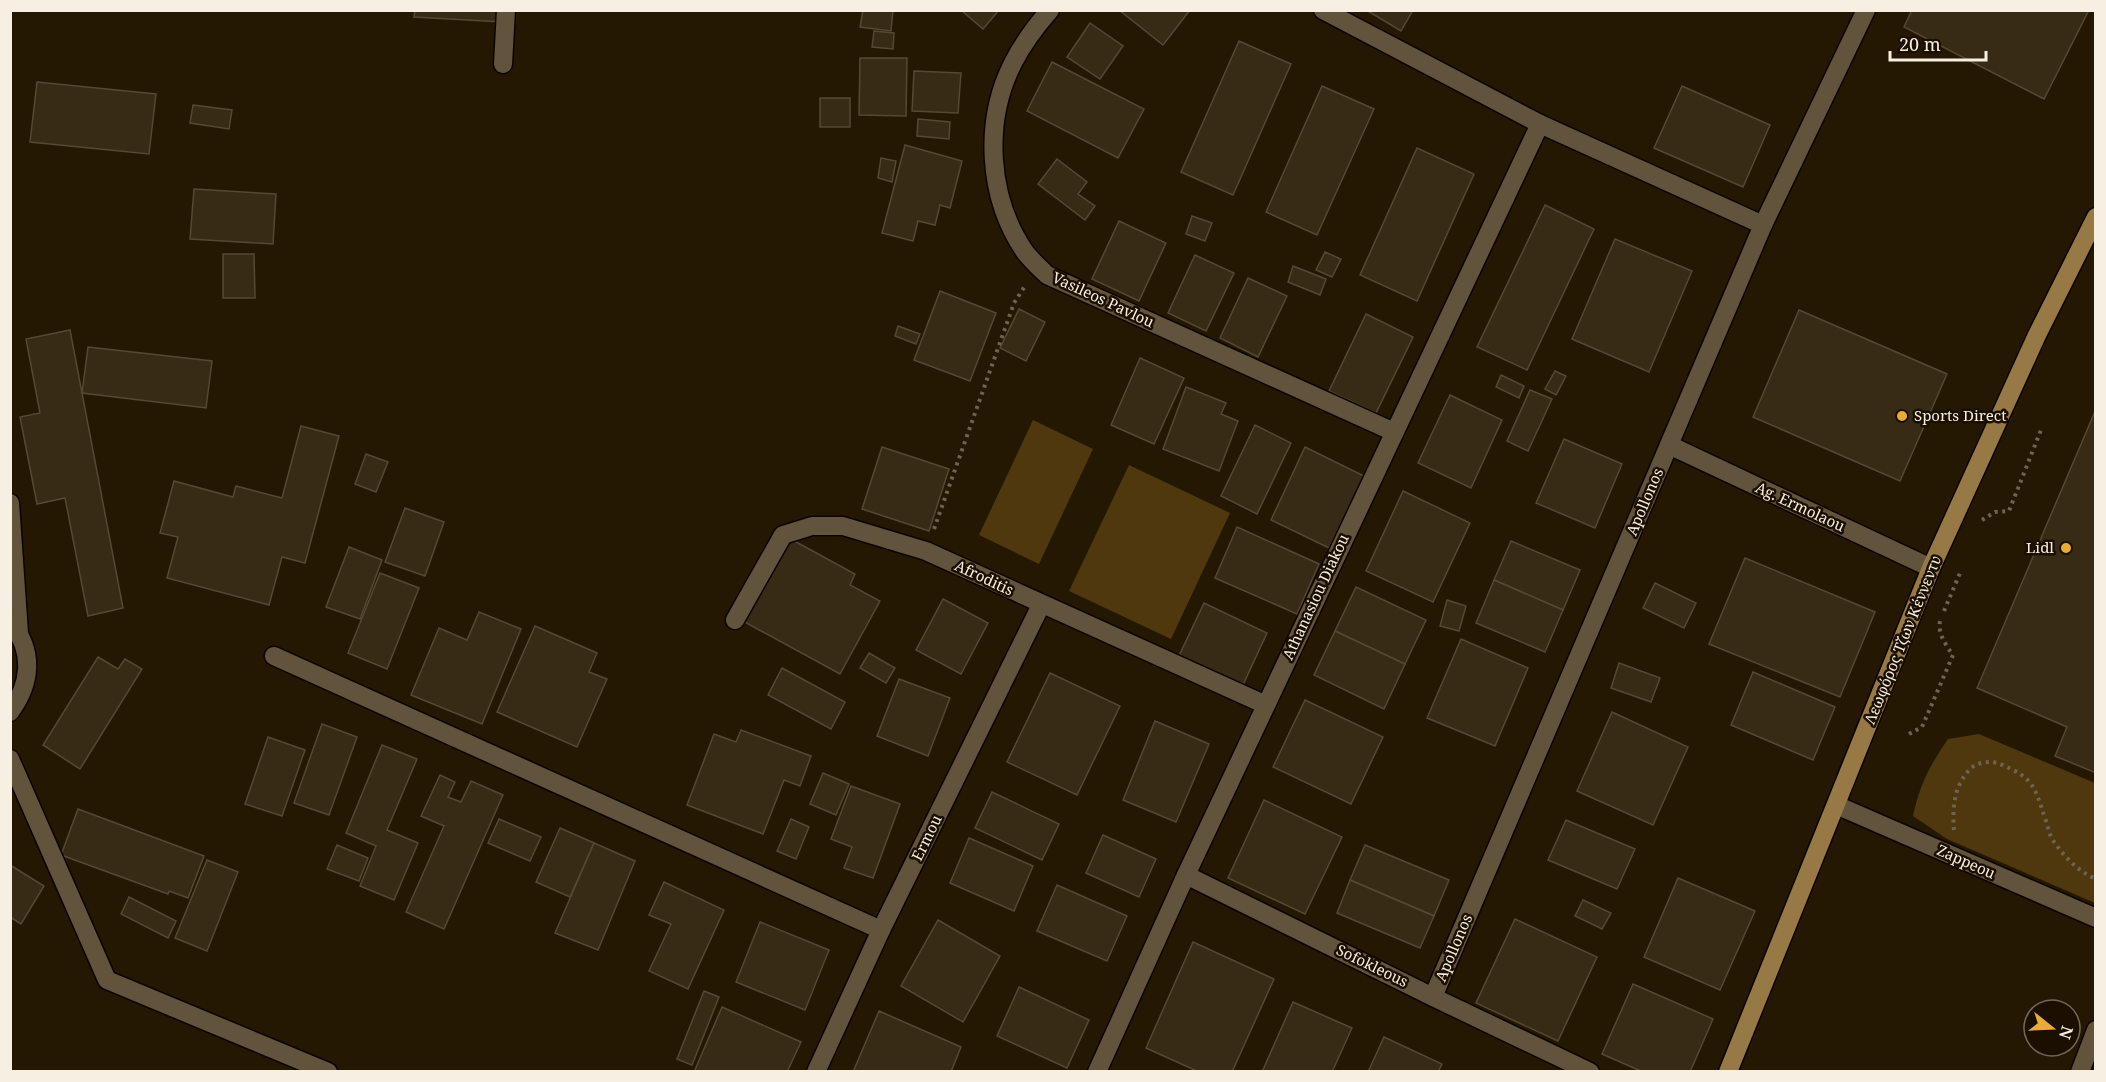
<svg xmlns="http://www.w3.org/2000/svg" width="2106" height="1082" font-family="'Noto Serif',serif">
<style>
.green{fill:#4f380d}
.building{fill:#382b15;stroke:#564831;stroke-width:1.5}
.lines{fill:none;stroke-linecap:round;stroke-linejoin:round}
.lane-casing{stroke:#0d0400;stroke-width:21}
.street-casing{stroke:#0d0400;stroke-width:21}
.primary-casing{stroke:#0d0400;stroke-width:21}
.path{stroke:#6e6351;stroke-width:4;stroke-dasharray:3 4.5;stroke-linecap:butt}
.lane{stroke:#61533c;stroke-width:18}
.street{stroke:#61533c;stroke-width:18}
.primary{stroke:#977946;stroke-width:18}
.poi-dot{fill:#e8ab37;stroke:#1b0f00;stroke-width:2}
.labels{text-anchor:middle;stroke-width:5;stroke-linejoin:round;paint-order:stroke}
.street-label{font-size:15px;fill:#f7efe1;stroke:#1b0f00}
.poi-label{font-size:15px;fill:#f7efe1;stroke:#1b0f00;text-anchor:start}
</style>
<rect width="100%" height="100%" fill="#241803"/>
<!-- green -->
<g class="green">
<polygon points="1033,420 1093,449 1039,564 979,535"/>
<polygon points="1129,465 1230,513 1171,639 1069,591"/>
<path d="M1979 734 2095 783V903L1947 839 1913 816C1919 786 1930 765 1948 739Z"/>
</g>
<!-- building -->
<g class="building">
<polygon points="415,10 504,10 503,22 414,17"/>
<polygon points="863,10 893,10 891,31 860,27"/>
<polygon points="961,10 999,10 983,29"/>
<polygon points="1119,10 1190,10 1163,45"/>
<polygon points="1366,10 1413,10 1401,31"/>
<polygon points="1912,10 2089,10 2044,99 1904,27"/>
<polygon points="1090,23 1123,46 1100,79 1067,57"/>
<polygon points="874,31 894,33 893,49 872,47"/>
<polygon points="1239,41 1291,64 1233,195 1181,172"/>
<polygon points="860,58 907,58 906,116 859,115"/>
<polygon points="1052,62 1144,109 1118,158 1027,111"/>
<polygon points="914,71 961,73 958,113 912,111"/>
<polygon points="37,82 156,94 149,154 30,142"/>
<polygon points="1322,86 1374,109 1317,235 1266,212"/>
<polygon points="1682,86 1770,125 1743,187 1654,148"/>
<rect x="820" y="98" width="30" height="29"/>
<polygon points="193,105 232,110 229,129 190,123"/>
<polygon points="918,119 950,122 949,139 917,136"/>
<polygon points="905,145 962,161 950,208 940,205 935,225 918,221 913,241 882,233"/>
<polygon points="1417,148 1474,174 1417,301 1360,275"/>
<polygon points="881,158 896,161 892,182 878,178"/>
<polygon points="1057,159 1087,182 1078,194 1095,206 1085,220 1038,184"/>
<polygon points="194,189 276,194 273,244 190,239"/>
<polygon points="1545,205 1594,229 1527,370 1477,347"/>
<polygon points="1192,216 1212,223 1205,241 1186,234"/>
<polygon points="1119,221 1166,243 1139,301 1092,279"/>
<polygon points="1615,239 1692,271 1649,372 1572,339"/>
<polygon points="1325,252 1341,259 1332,277 1316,270"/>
<polygon points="223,254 254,254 255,298 223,298"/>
<polygon points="1195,255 1234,273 1206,331 1168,313"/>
<polygon points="1293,266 1326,279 1320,295 1288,282"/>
<polygon points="1248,278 1287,296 1258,357 1220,338"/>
<polygon points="940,291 996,313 970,381 914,360"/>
<polygon points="1019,309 1045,322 1026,361 1000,348"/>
<polygon points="1799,310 1947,374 1900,481 1753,417"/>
<polygon points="1366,314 1413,337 1376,413 1329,391"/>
<polygon points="898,326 920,334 916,344 895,336"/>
<polygon points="70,330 123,608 88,616 65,498 37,504 20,417 40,413 26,339"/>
<polygon points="88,347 212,361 206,408 82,393"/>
<polygon points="1140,358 1184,378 1154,444 1111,425"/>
<polygon points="1555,371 1566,376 1556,395 1545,389"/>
<polygon points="1501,375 1524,386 1519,398 1496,387"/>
<polygon points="1186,387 1226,403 1221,414 1238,421 1219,471 1163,449"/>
<polygon points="1530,390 1552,399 1528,451 1507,441"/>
<polygon points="1450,395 1502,420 1471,488 1418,463"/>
<polygon points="2096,409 2096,773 2055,756 2067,727 1977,688"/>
<polygon points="1255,425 1291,443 1257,514 1221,496"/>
<polygon points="301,426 339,436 305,563 282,557 269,605 167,578 178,537 160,533 174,481 233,497 236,486 282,498"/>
<polygon points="1564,439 1622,464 1595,528 1536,503"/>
<polygon points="882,447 949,469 929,531 862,509"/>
<polygon points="1305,447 1364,476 1329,548 1271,520"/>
<polygon points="366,454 388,462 376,492 355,484"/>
<polygon points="1403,491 1470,523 1433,602 1366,571"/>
<polygon points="405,508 444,522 425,576 385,562"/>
<polygon points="1237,527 1319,564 1297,614 1215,578"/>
<polygon points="787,537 855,574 850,585 880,601 840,674 741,620"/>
<polygon points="1511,541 1580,570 1563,610 1494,580"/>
<polygon points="349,547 382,560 360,619 326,607"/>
<polygon points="1745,558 1875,612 1840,697 1709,644"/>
<polygon points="380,573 419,588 387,669 348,653"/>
<polygon points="1494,580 1563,610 1545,652 1476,623"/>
<polygon points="1655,583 1696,603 1684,628 1643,608"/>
<polygon points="1356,587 1426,620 1405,664 1335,631"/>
<polygon points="943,599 988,623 961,674 916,650"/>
<polygon points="1447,600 1466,606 1459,631 1440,626"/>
<polygon points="1204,603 1267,633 1242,687 1178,658"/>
<polygon points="479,612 521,629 482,724 411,695 439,628 467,640"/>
<polygon points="535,626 597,653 589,672 607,679 577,747 497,712"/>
<polygon points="1335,631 1405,664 1384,709 1314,675"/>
<polygon points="1461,639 1528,668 1495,746 1427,718"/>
<polygon points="869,653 895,668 886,683 860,668"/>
<polygon points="98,657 118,669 125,659 142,669 80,769 43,745"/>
<polygon points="1619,663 1660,678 1651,702 1611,688"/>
<polygon points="782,668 845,702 831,729 768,695"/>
<polygon points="1753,672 1835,707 1813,760 1731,725"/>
<polygon points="1050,673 1120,706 1077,795 1007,762"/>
<polygon points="899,679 950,698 928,756 877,736"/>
<polygon points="1305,700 1383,737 1351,804 1273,767"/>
<polygon points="1612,712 1688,747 1653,825 1577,791"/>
<polygon points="1155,721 1209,744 1176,822 1123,800"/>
<polygon points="322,724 357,737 329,815 294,803"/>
<polygon points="741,730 811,756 800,786 784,780 763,834 687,805 714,734 736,742"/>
<polygon points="268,737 305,750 282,816 245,804"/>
<polygon points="382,745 417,759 387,830 418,843 394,900 360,886 376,846 346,833"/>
<polygon points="823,773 849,784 836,815 810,804"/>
<polygon points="440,775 455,782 448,797 461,802 471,781 503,795 444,929 406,912 444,826 421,816"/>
<polygon points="851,786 900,804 873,878 844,868 852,847 831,839"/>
<polygon points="992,792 1059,824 1042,860 975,828"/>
<polygon points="1264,800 1342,837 1305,914 1228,878"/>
<polygon points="78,809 204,856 188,898 169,891 168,894 61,855"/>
<polygon points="499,819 541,837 530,861 488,843"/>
<polygon points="791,819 809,827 796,859 777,851"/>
<polygon points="1566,820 1635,849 1617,889 1548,860"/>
<polygon points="560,828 594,843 570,897 536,882"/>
<polygon points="1103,835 1156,859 1139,897 1086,873"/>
<polygon points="969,838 1033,866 1014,911 950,883"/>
<polygon points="594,843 635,861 598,950 555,933"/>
<polygon points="337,845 368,858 359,881 327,869"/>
<polygon points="1365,845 1449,880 1434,916 1350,880"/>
<polygon points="207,860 238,872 207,951 175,938"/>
<polygon points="10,865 44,886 21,924 10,917"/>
<polygon points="1678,878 1755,911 1720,990 1644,957"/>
<polygon points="1350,880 1434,916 1420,948 1337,913"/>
<polygon points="664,882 724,910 688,989 649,971 671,924 649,915"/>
<polygon points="1057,885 1127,916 1107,961 1037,931"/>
<polygon points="129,897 176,921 168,938 121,914"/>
<polygon points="1583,900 1611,913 1602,929 1575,916"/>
<polygon points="1515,919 1597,957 1558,1041 1476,1003"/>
<polygon points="938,920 1000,956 963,1022 901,986"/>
<polygon points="760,922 829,950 805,1010 736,982"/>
<polygon points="1193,942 1274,979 1232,1072 1199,1072 1146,1048"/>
<polygon points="1633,984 1713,1019 1690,1072 1643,1072 1602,1054"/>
<polygon points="1019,987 1089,1020 1067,1068 997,1036"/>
<polygon points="704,991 719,997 692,1065 677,1059"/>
<polygon points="1293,1002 1352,1028 1332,1072 1262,1072"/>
<polygon points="722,1007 801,1042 787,1072 694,1072"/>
<polygon points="879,1011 961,1047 951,1072 853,1072"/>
<polygon points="1384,1037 1442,1064 1438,1072 1368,1072"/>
</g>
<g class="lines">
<defs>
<g id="lane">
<polyline points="503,64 506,10"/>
<polyline points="10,503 19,633"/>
<path d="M10 712C31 684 34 652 12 624"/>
<polyline points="10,759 107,980 328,1072"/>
</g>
<g id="street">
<path d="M1050 10C1036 26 1022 45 1013 63 983 122 988 198 1025 252 1031 260 1040 268 1047 275L1394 432"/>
<polyline points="1323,10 1540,124 1763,225"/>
<polyline points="1669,445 1931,568"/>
<polyline points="735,620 783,535 812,526 843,526 926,551 1266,705"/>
<polyline points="274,656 881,930"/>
<polyline points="1836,805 2096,918"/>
<polyline points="1186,875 1433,997 1590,1072"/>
<polyline points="1433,997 1763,225 1866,10"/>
<polyline points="816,1072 881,930 1041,605"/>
<polyline points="1097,1072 1186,875 1540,124"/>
<polyline points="2080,1072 2096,1030"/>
</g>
<polyline id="primary" points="1728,1072 1931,568 2037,335 2096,217"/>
</defs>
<!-- lane casing -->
<use href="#lane" class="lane-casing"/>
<!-- street casing -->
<use href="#street" class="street-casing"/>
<!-- primary casing -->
<use href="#primary" class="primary-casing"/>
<!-- path -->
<g class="path">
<polyline points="1982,520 1995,512 2009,511 2041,430"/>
<polyline points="934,529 1014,303 1025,286"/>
<polyline points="1944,611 1960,573"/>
<path d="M1909 734 1922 727 1953 655C1945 644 1936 631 1941 618"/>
<path d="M1954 830C1952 808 1954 786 1970 769 1977 762 1991 760 2000 764 2036 779 2034 787 2046 821 2048 827 2049 833 2052 839 2063 855 2077 871 2096 879"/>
</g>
<!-- lane -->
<use href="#lane" class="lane"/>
<!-- street -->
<use href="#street" class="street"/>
<!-- primary -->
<use href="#primary" class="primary"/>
</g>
<!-- markers -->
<g class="poi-dot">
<circle cx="1902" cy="416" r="6"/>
<circle cx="2066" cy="548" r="6"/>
</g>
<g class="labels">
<!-- street labels -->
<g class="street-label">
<text transform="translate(1103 300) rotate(25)" y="5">Vasileos Pavlou</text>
<text transform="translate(1645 502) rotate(-67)" y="5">Apollonos</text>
<text transform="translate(1800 507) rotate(25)" y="5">Ag. Ermolaou</text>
<text transform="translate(984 578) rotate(25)" y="5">Afroditis</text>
<text transform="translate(1316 597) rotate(-65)" y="5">Athanasiou Diakou</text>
<text transform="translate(1903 640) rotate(-68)" y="5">Λεωφόρος Τζων Κέννεντυ</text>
<text transform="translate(927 838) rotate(-64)" y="5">Ermou</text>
<text transform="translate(1966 862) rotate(24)" y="5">Zappeou</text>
<text transform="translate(1454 948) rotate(-67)" y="5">Apollonos</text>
<text transform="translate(1372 966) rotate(26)" y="5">Sofokleous</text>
</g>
<!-- poi labels -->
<g class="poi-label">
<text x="1914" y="421">Sports Direct</text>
<text x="2054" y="553" text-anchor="end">Lidl</text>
</g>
</g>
<!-- border -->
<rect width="2106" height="1082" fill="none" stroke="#f7efe1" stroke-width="24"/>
<!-- north arrow -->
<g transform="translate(2052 1028) rotate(108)"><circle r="28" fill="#1b0f00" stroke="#73695a" stroke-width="1.5"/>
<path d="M0-4.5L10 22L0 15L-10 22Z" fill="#e8ab37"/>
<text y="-9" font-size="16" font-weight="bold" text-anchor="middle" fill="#f7efe1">N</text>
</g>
<!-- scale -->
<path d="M1890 51v9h96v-9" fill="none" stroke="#f7efe1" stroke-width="3"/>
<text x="1899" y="51" font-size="18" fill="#f7efe1" stroke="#1b0f00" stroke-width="4.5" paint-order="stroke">20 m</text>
</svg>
